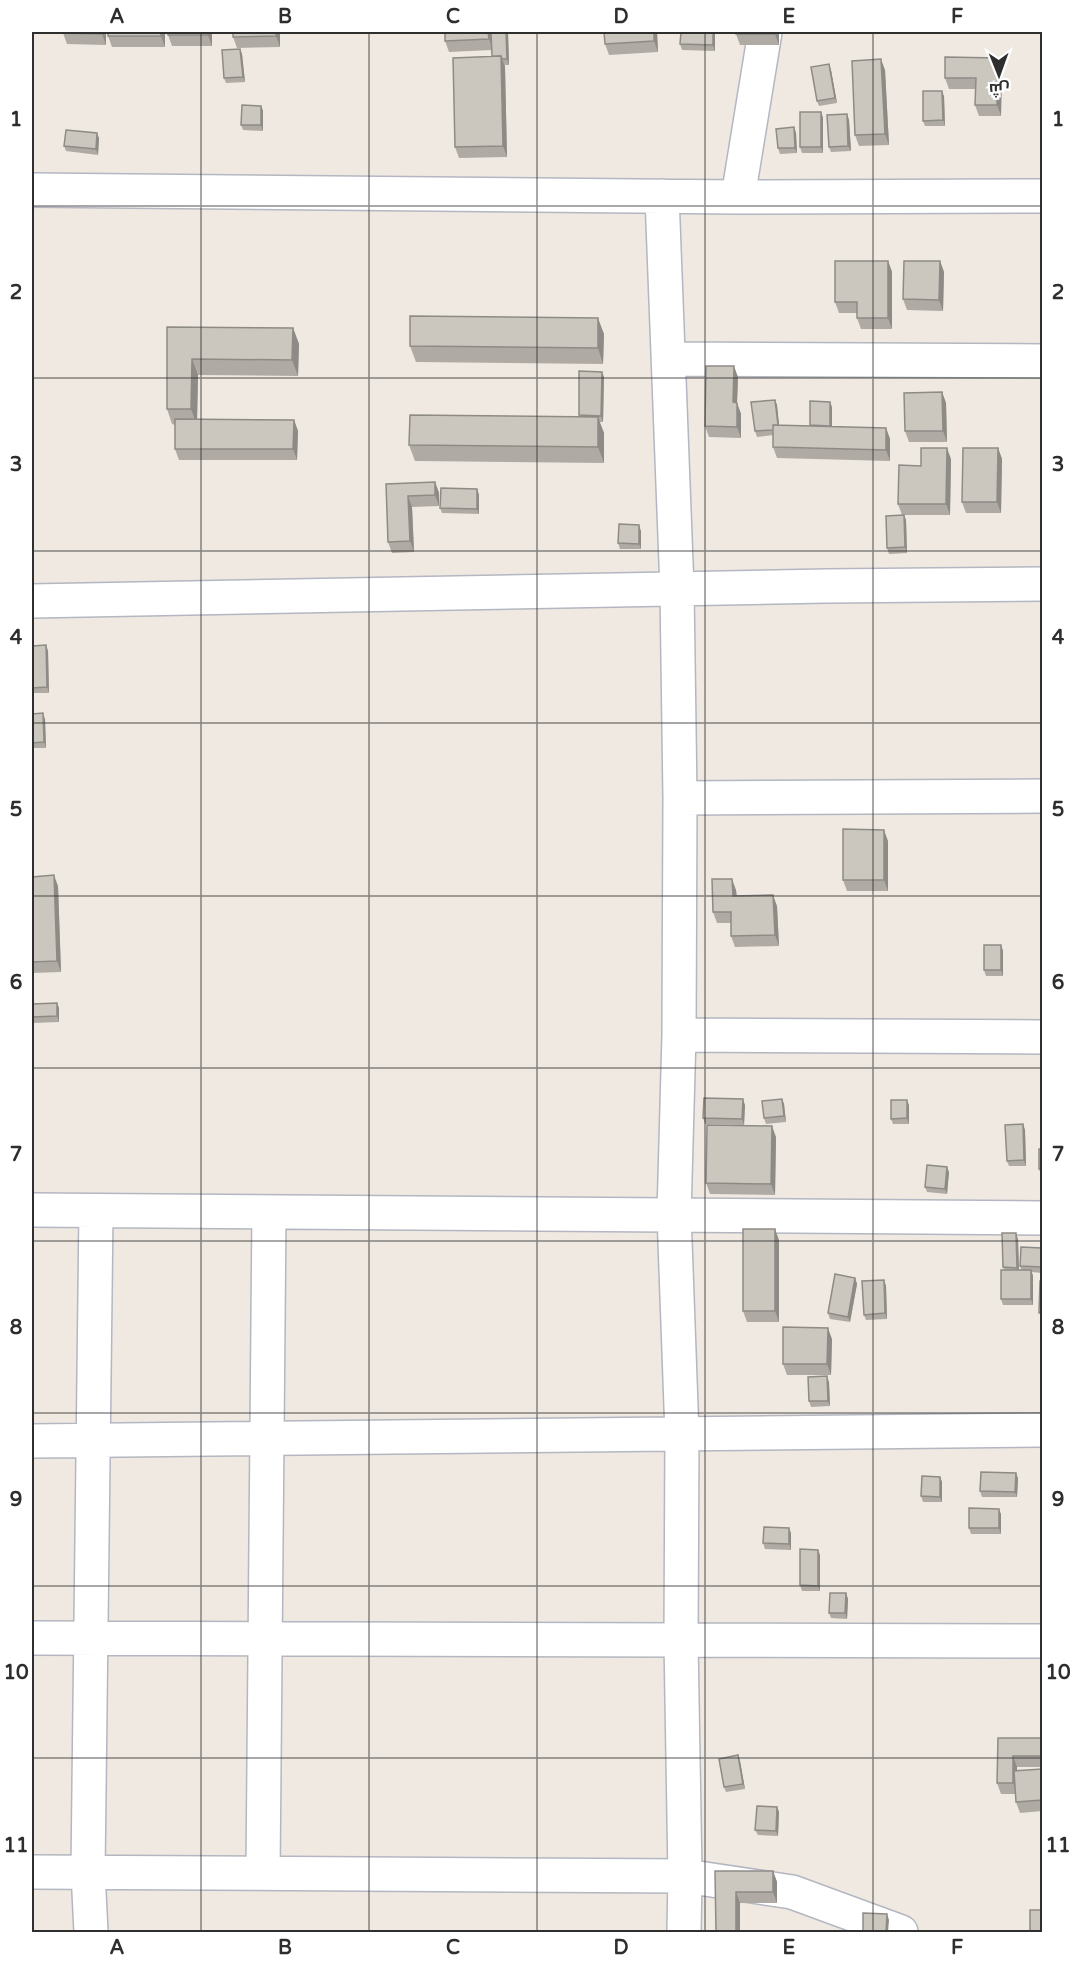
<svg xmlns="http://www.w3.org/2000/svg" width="1074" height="1964" font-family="'Varela Round',Cairo,sans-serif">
	<rect width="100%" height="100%" fill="#efe9e1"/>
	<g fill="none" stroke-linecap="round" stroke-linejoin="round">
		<defs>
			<path id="minor" d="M32,190l706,7 304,-1
				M662,196l15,393 3,209 -1,237 -5,179 8,220 -1,206 4,236 -1,56
				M738,197l27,-165
				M669,359l373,2
				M32,601l794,-15 216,-2
				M680,798l362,-2
				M679,1035l363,2
				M32,1210l1010,8
				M32,1441l1010,-11
				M32,1638l1010,3
				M32,1872l653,4 107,16 109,40
				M263,1873l6,-661
				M91,1932l-3,-60 8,-661"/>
		</defs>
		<use href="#minor" stroke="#b4b7c1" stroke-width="36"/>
		<use href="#minor" stroke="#fff" stroke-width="33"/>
	</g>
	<path fill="#afaba4" d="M106,32v13l-39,-1 -4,-11z
		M165,32v15h-53l-4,-11z
		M212,32v14h-40l-4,-11z
		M280,32v15l-43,1 -4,-11z
		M508,32l1,33h-4v2l2,90 -48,1 -4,-11 37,-91v-6l-43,2 -4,-11z
		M604,32h53l1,20 -49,3 -4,-11z
		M681,32h34v19l-33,-1 -2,-6z
		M779,32v13h-39l-4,-11z
		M240,49l2,5 3,28 -19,1 -2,-5z
		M998,58l4,11 -1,47h-22l-4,-11 1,-16h-27l-4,-11z
		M831,70l6,33 -18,3 -2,-5z
		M885,70l4,75 -30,1 -4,-11z
		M944,96l1,30h-20l-2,-5z
		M261,106l2,5v20l-20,-1 -2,-5z
		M821,112l2,6v35h-21l-2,-6z
		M847,114l2,6 2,31 -20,1 -2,-5z
		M794,127l2,6 1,20 -17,1 -2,-6z
		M99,138l-1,17 -32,-4 -2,-5z
		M888,261l4,11v57h-31l-4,-11v-5h-18l-4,-11z
		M940,261l4,11 -1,39 -36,-1 -4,-11z
		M167,327l126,1 6,16 -1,32 -100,-1 -1,44 97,1 4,11 -1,29h-118l-4,-11v-24l-3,-1 -5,-15z
		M604,334l-1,30 -187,-2 -6,-16z
		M604,377l-1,45h-4l5,11v30l-189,-2 -6,-16 170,-28v-2z
		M738,377l-1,26 4,11v24l-32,-1 -4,-11z
		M942,392l4,11 1,39h-38l-4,-11z
		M775,400l2,5 2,20 31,1 22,-19v20l54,1 4,11v22l-113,-3 -4,-11v-12l-16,2 -2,-6z
		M998,448l4,11 -1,54h-35l-4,-11z
		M951,459l-1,56h-46l2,5 1,33 -18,1 -2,-6 15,-33 -4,-11 23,-38z
		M435,482l4,11v13l-27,1 2,45 -22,1 -4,-11 -2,-58z
		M477,489l2,6v19l-37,-1 -2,-5z
		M641,531v18h-21l-2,-6z
		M46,645l2,6 1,42h-17v-47z
		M32,714l13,5 1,29h-14z
		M888,841v50h-41l-4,-11z
		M32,877l26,9 3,86 -29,1z
		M736,890l1,6 40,10 2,40 -44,1 -4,-11v-13h-14l-4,-11z
		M1001,945l2,6v25h-17l-2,-6z
		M57,1003l2,5v14l-26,1 -1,-4v-15z
		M782,1099l2,5 2,18 -20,2 -2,-6z
		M745,1105l-1,20 -39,-1 -2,-6z
		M909,1105v19h-16l-2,-5z
		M1023,1124l2,6 1,36h-17l-2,-5z
		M776,1137l-1,58 -65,-1 -4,-11z
		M1042,1149v26h-1l-2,-6z
		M949,1172l-2,22 -20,-2 -2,-5z
		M1018,1239l1,31h2l-1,-4 21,-18 1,3v22l-10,-1 1,4v29h-30l-2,-6 3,-29 -1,-3z
		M779,1240v82h-32l-4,-11z
		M855,1278l2,6 -7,38 -20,-3 -2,-6z
		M884,1280l2,6 1,33 -21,1 -2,-5z
		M832,1339l-1,36h-44l-4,-11z
		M829,1382l1,24 -19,1 -2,-6z
		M940,1477l2,5v20h-19l-2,-6z
		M1018,1478l-1,19h-35l-2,-6z
		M1001,1514v20h-30l-2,-6z
		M791,1533v17l-26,-1 -2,-6z
		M820,1555v36h-18l-2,-6z
		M846,1593l2,6 -1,20 -16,-1 -2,-5z
		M998,1738h44v29h-25v4l25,-2v42l-22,2 -4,-11v-8h-15l-4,-11z
		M740,1761l5,28 -19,3 -2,-5z
		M777,1807l2,5 -1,24 -20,-1 -3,-5z
		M715,1871h58l4,11v21h-37z"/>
	<path fill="#8e8b86" d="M102,32h4v13l-4,-11z
		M161,32h4v15l-4,-11z
		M208,32h4v14l-4,-11z
		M276,32h4v15l-4,-11z
		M488,32h4l1,18 -4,-11z
		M506,32h2l1,33 -2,-6z
		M654,32h3l1,20 -4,-11z
		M713,32h2v19l-2,-6z
		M775,32h4v13l-4,-11z
		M240,49l2,5 3,28 -2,-5z
		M501,56l4,11 2,90 -4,-11z
		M998,58l4,11 -1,47 -4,-11z
		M881,59l4,11 4,75 -4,-11z
		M829,64l2,6 6,33 -2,-5z
		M942,91l2,5 1,30 -2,-6z
		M261,106l2,5v20l-2,-6z
		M821,112l2,6v35l-2,-6z
		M847,114l2,6 2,31 -3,-5z
		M794,127l2,6 1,20 -2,-5z
		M97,133l2,5 -1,17 -2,-6z
		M888,261l4,11v57l-4,-11z
		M940,261l4,11 -1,39 -4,-11z
		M598,318l6,16 -1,30 -5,-16z
		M293,328l6,16 -1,32 -6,-16z
		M192,359l6,16 -1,50 -6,-16z
		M734,366l4,11 -1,26 4,11v24l-4,-11 -4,-25z
		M602,372l2,5 -1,45 -2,-6z
		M942,392l4,11 1,39 -4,-11z
		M775,400l2,5 3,30 -2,-6z
		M830,402l2,5v24l-2,-5z
		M598,417l6,16v30l-6,-16z
		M294,420l4,11 -1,29 -4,-11z
		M886,428l4,11v22l-4,-11z
		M947,448l4,11 -1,56 -4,-11z
		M998,448l4,11 -1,54 -4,-11z
		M435,482l4,11v13l-4,-11z
		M477,489l2,6v19l-2,-5z
		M408,496l4,11 2,45 -4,-11z
		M904,515l2,5 1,33 -2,-6z
		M639,525l2,6v18l-2,-5z
		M46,645l2,6 1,42 -2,-6z
		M43,713l2,6 1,29 -2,-6z
		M884,830l4,11v50l-4,-11z
		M54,875l4,11 3,86 -4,-11z
		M732,879l4,11 1,17 -4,-11z
		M773,895l4,11 2,40 -4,-11z
		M1001,945l2,6v25l-2,-6z
		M57,1003l2,5v14l-2,-6z
		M743,1099l2,6 -1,20 -2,-6z
		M782,1099l2,5 2,18 -2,-6z
		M907,1100l2,5v19l-2,-6z
		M1023,1124l2,6 1,36 -2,-6z
		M772,1126l4,11 -1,58 -4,-11z
		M947,1167l2,5 -2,22 -2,-5z
		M775,1229l4,11v82l-4,-11z
		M1016,1233l2,6 1,34 -2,-5z
		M1041,1248l1,3v21l-1,-5z
		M1031,1270l2,6v29l-2,-6z
		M855,1278l2,6 -7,38 -2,-5z
		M884,1280l2,6 1,33 -2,-6z
		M828,1328l4,11 -1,36 -4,-11z
		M827,1376l2,6 1,24 -2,-5z
		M1016,1473l2,5 -1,19 -2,-5z
		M940,1477l2,5v20l-2,-5z
		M999,1509l2,5v20l-2,-6z
		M789,1528l2,5v17l-2,-6z
		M818,1550l2,5v36l-2,-5z
		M846,1593l2,6 -1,20 -2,-6z
		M738,1755l2,6 5,28 -2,-5z
		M1013,1756l4,11v27l-4,-11z
		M777,1807l2,5 -1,24 -2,-5z
		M773,1871l4,11v21l-4,-11z
		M736,1892l4,11v29h-4z
		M887,1914l2,6 -1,12h-2z"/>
	<path fill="#cbc7bf" stroke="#8e8b86" stroke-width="1.5" d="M63,32h39v2l-39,-1z
		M108,32h53v4h-53z
		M168,32h40v3h-40z
		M233,32h43v4l-43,1z
		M445,32h43l1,7 -44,2z
		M491,32h15l1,27h-5l-1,-3h-9z
		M604,32h50v9l-49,3z
		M681,32h32v13l-33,-1z
		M736,32h39v2h-39z
		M240,49l3,28 -19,1 -2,-28z
		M501,56l2,90 -48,1 -2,-89z
		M945,57l53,1 -1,47h-22l1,-27h-31z
		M881,59l4,75 -30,1 -3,-74z
		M829,64l6,34 -18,3 -6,-34z
		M923,91h19l1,29 -20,1z
		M242,105l19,1v19h-20z
		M800,112h21v35h-21z
		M847,114l1,32 -19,1 -2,-32z
		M794,127l1,21h-17l-2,-19z
		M66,130l31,3 -1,16 -32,-3z
		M835,261h53v57h-31v-16h-22z
		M904,261h36l-1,39 -36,-1z
		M410,316l188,2v30l-188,-2z
		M167,327l126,1 -1,32 -100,-1 -1,50h-24z
		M706,366h28l-1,36 4,1v24l-32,-1z
		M579,371l23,1 -1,44 -22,-1z
		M942,392l1,39h-38l-1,-38z
		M775,400l3,25h-5v5l-18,1 -4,-29z
		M810,401l20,1v24l-20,-1z
		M410,415l188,2v30l-189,-2z
		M175,419l119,1 -1,29h-118z
		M773,425l113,3v22l-113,-3z
		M921,448h26l-1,56h-48l1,-39 22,1z
		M963,448h35l-1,54h-35z
		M435,482v13l-27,1 2,45 -22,1 -2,-58z
		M441,488l36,1v20l-37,-1z
		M904,515l1,32 -18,1 -1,-32z
		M619,524l20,1v19l-21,-1z
		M46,645l1,42 -15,1v-42z
		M43,713l1,29 -12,1v-29z
		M843,829l41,1v50h-41z
		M54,875l3,86 -25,1v-85z
		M712,879h20l1,17 40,-1 2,40 -44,1v-24h-18z
		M984,945h17v25h-17z
		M57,1003v13l-25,1v-13z
		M704,1098l39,1 -1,20 -39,-1z
		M782,1099l2,17 -20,2 -2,-17z
		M891,1100h16v18l-16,1z
		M1023,1124l1,36 -17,1 -2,-36z
		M707,1125l65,1 -1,58 -65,-1z
		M1039,1149h3v20h-3z
		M927,1165l20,2 -2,22 -20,-2z
		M743,1229h32v82h-32z
		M1002,1233h14l1,35 -14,-1z
		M1021,1247l20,1v19l-21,-1z
		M1001,1270h30v29h-30z
		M835,1274l20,4 -7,39 -20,-4z
		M884,1280l1,33 -21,2 -2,-34z
		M1040,1281h2v32h-3z
		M783,1327l45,1 -1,36h-44z
		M827,1376l1,25h-19l-1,-24z
		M981,1472l35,1 -1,19 -35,-1z
		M922,1476l18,1v20l-19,-1z
		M969,1508l30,1v19h-30z
		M764,1527l25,1v16l-26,-1z
		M800,1549l18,1v36l-18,-1z
		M830,1593h16l-1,20h-16z
		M998,1738h44v18h-29v27h-16z
		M738,1755l5,29 -19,3 -5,-28z
		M1042,1769v31l-26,2 -2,-31z
		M757,1806l20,1 -1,24 -21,-1z
		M715,1871h58v21h-37v40h-20z
		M1030,1910h12v22h-12z
		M863,1913l24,1 -1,18h-23z"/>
	<path fill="none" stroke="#2e2e2e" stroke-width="1.5" stroke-opacity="0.55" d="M201,32v1900M369,32v1900M537,32v1900M705,32v1900M873,32v1900M32,206h1010M32,378h1010M32,551h1010M32,723h1010M32,896h1010M32,1068h1010M32,1241h1010M32,1413h1010M32,1586h1010M32,1758h1010"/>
	<rect width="1074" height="1964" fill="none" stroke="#ffffff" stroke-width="66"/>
	<g transform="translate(999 75) rotate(179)" stroke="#ffffff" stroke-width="4.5" paint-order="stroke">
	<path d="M0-4.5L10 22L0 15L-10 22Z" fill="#2e2e2e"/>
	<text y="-9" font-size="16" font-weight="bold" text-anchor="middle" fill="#2e2e2e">ش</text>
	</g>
	<rect x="33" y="33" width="1008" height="1898" fill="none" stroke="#2e2e2e" stroke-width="2"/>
	<g font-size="20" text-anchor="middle" font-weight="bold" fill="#2e2e2e">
		<text x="117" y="23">A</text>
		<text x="285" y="23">B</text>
		<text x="453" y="23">C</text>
		<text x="621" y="23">D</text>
		<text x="789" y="23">E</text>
		<text x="957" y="23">F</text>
		<text x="16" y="126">1</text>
		<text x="1058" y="126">1</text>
		<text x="16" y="299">2</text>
		<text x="1058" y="299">2</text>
		<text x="16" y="471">3</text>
		<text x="1058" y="471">3</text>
		<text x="16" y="644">4</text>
		<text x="1058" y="644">4</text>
		<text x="16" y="816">5</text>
		<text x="1058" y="816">5</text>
		<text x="16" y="989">6</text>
		<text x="1058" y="989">6</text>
		<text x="16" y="1161">7</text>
		<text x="1058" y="1161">7</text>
		<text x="16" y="1334">8</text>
		<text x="1058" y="1334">8</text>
		<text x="16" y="1506">9</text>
		<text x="1058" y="1506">9</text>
		<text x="16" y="1679">10</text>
		<text x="1058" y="1679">10</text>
		<text x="16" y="1852">11</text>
		<text x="1058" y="1852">11</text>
		<text x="117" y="1954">A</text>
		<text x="285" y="1954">B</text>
		<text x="453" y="1954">C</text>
		<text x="621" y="1954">D</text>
		<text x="789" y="1954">E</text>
		<text x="957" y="1954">F</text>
	</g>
</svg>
